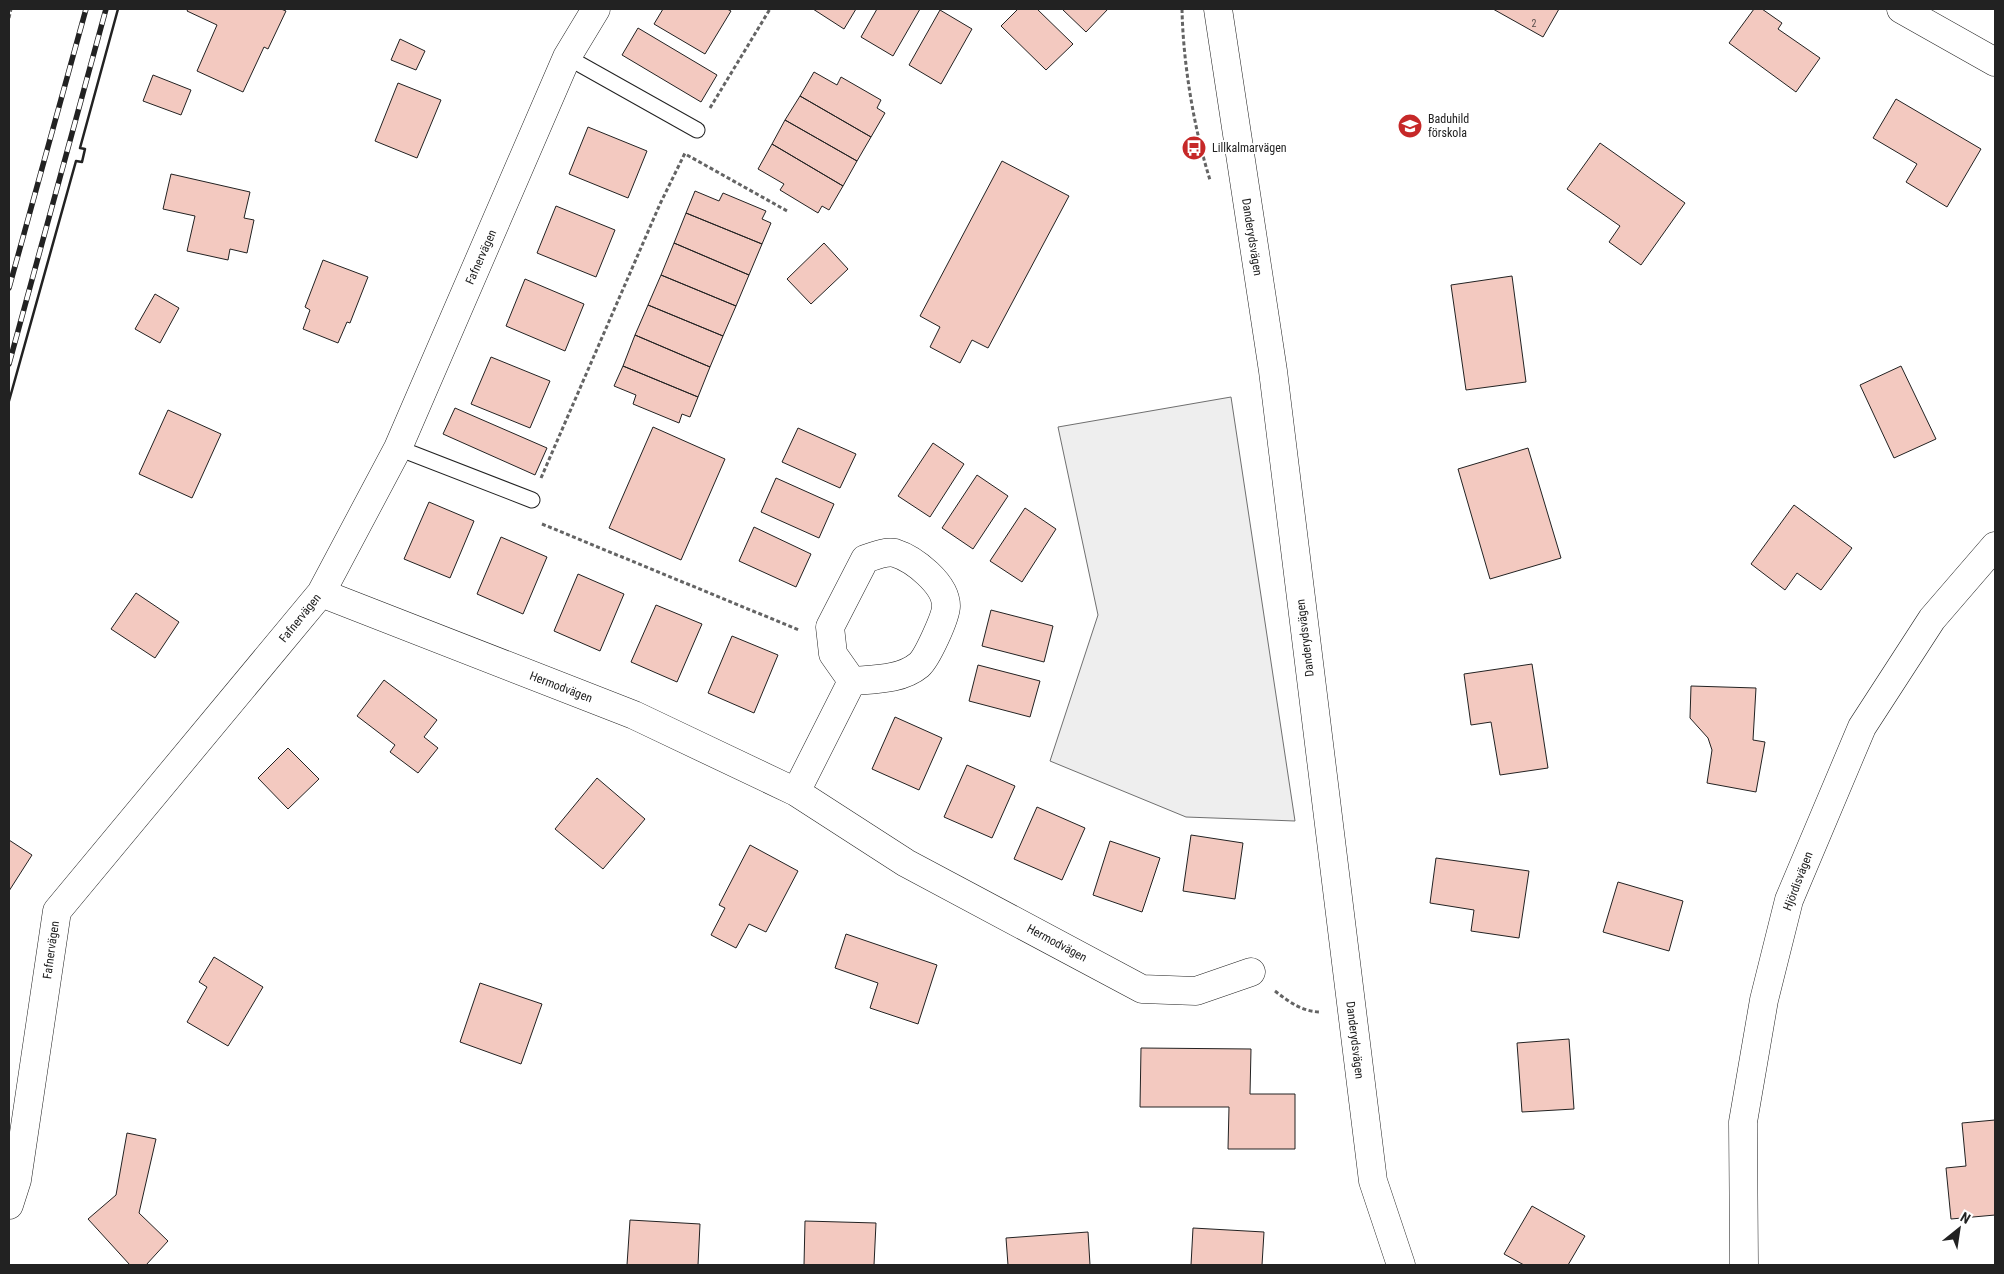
<svg xmlns="http://www.w3.org/2000/svg" width="2004" height="1274" font-family="'Roboto Condensed',sans-serif">
	<rect width="100%" height="100%" fill="#fff"/>
	<path fill="#eee" stroke="#6f6f6f" d="M1231,397l64,424 -109,-4 -136,-56 48,-146 -40,-188z"/>
	<path fill="#f3c9c0" stroke="#222" d="M188,9h93l5,2 -18,38 -4,-2 -21,45 -46,-21 20,-46 -30,-14z
		M663,9h64l4,2 -26,43 -51,-30z
		M813,9h43l-12,20z
		M877,9h43l-27,47 -32,-19z
		M1018,9h19l36,35 -27,26 -45,-44z
		M1062,9h46l-22,23z
		M1493,9h66l-16,28z
		M1754,9h8l20,14 -4,6 42,29 -24,34 -67,-49z
		M940,10l32,19 -31,55 -32,-19z
		M638,28l79,47 -16,27 -79,-47z
		M400,39l25,12 -9,19 -25,-10z
		M814,72l23,13 4,-8 40,23 -4,8 8,5 -14,24 -71,-41z
		M153,75l38,15 -10,25 -38,-14z
		M398,83l43,17 -24,58 -42,-17z
		M800,96l71,41 -14,24 -72,-41z
		M1896,99l85,50 -34,58 -41,-25 11,-18 -44,-26z
		M785,120l72,41 -14,25 -71,-42z
		M588,127l59,24 -19,47 -59,-24z
		M1600,143l85,60 -44,62 -32,-23 11,-16 -53,-37z
		M772,144l71,42 -14,24 -7,-4 -4,7 -38,-23 4,-6 -26,-15z
		M1002,161l67,35 -81,152 -16,-8 -12,23 -30,-16 10,-20 -20,-11z
		M171,174l79,18 -6,26 10,2 -7,33 -17,-4 -2,11 -41,-9 8,-35 -32,-7z
		M695,191l24,10 4,-8 43,18 -4,8 9,4 -9,21 -76,-31z
		M556,206l59,24 -19,47 -59,-24z
		M686,213l76,31 -13,31 -75,-32z
		M674,243l75,32 -13,31 -75,-31z
		M824,243l24,26 -37,35 -24,-25z
		M323,260l45,17 -18,46 -3,-1 -9,21 -35,-14 7,-19 -5,-3z
		M661,275l75,31 -13,30 -75,-31z
		M1512,276l14,106 -60,8 -15,-105z
		M525,279l59,25 -19,47 -59,-25z
		M155,294l24,14 -19,35 -25,-14z
		M648,305l75,31 -13,31 -75,-32z
		M635,335l75,32 -12,30 -75,-31z
		M491,357l59,24 -20,47 -59,-24z
		M623,366l75,31 -8,20 -8,-3 -3,9 -46,-19 3,-9 -22,-9z
		M1901,366l35,73 -42,19 -34,-73z
		M455,408l92,40 -12,27 -92,-41z
		M168,410l53,24 -29,64 -53,-24z
		M653,427l72,32 -44,101 -72,-32z
		M798,428l58,26 -16,34 -58,-26z
		M933,443l31,21 -34,53 -32,-21z
		M1528,448l33,110 -71,21 -32,-110z
		M977,475l31,21 -35,53 -31,-21z
		M776,478l58,26 -15,34 -58,-26z
		M429,502l45,19 -24,57 -46,-19z
		M1794,505l58,43 -31,42 -24,-17 -12,17 -34,-26z
		M1025,508l31,21 -34,53 -32,-21z
		M754,527l57,27 -15,33 -57,-26z
		M501,537l46,20 -24,57 -46,-20z
		M578,574l46,20 -24,57 -46,-20z
		M136,593l43,29 -24,36 -44,-29z
		M656,605l46,19 -25,58 -46,-20z
		M991,610l62,16 -9,36 -62,-16z
		M732,636l46,19 -24,58 -46,-20z
		M1532,664l16,104 -48,7 -9,-53 -20,3 -7,-51z
		M978,665l62,16 -10,36 -61,-16z
		M384,680l53,40 -13,17 14,11 -20,25 -28,-21 5,-7 -38,-29z
		M1691,686l65,2 -3,52 12,2 -9,50 -49,-9 5,-33 -4,-12 -18,-20z
		M895,717l47,21 -23,52 -47,-21z
		M288,748l31,31 -31,30 -30,-31z
		M967,765l48,21 -23,52 -48,-21z
		M597,778l48,41 -42,50 -48,-40z
		M1037,807l48,21 -23,52 -48,-21z
		M1191,835l52,8 -8,56 -52,-8z
		M9,840l23,15 -23,36z
		M1110,841l50,17 -18,54 -49,-17z
		M750,845l48,26 -32,61 -17,-8 -13,24 -25,-13 14,-27 -6,-3z
		M1436,858l93,13 -10,67 -48,-7 3,-21 -44,-7z
		M1618,882l65,19 -14,50 -66,-19z
		M846,934l91,31 -19,59 -48,-16 8,-25 -43,-15z
		M214,957l49,30 -35,59 -41,-24 20,-35 -8,-5z
		M480,983l62,21 -21,60 -61,-22z
		M1569,1039l5,70 -52,3 -5,-69z
		M1141,1048l110,1 -1,45h45v55h-67l1,-42h-89z
		M1995,1120v95l-44,4 -5,-51 20,-2 -4,-43z
		M127,1133l29,6 -17,74 29,28 -22,24h-16l-42,-46 28,-24z
		M1532,1206l53,30 -17,29h-44l-20,-11z
		M630,1220l70,4 -2,41h-71z
		M805,1221l71,2 -2,42h-70z
		M1193,1228l71,4 -2,33h-71z
		M1088,1232l2,33h-82l-2,-27z"/>
	<g fill="none" stroke-linecap="round" stroke-linejoin="round">
		<defs>
			<path id="service" d="M567,57l130,73
				M398,448l134,52"/>
			<path id="minor" d="M1901,9l94,53
				M321,593l313,122 162,77 110,71 236,126 54,2 55,-19
				M796,792l56,-111c22,-2 49,-1 67,-16 8,-7 27,-48 27,-59 0,-22 -32,-47 -51,-53 -9,-2 -21,3 -30,6l-35,68 3,27 19,27
				M9,1205l8,-25 40,-269 264,-318 77,-145 169,-391 29,-48
				M1744,1265l-1,-143 21,-122 25,-100 73,-173 70,-108 63,-73"/>
			<path id="tertiary" d="M1218,9l55,362 100,810 28,84"/>
		</defs>
		<use href="#service" stroke="#222" stroke-width="17"/>
		<use href="#minor" stroke="#222" stroke-width="29"/>
		<use href="#tertiary" stroke="#222" stroke-width="29"/>
		<path stroke="#646464" stroke-width="3" stroke-dasharray="4 2.5" stroke-linecap="butt" d="M1182,9c1,54 12,120 28,171
			M9,18l2,-9
			M710,108l60,-99
			M687,155l102,57
			M541,478l119,-274 25,-51
			M542,524l257,106
			M1275,991c14,11 28,21 46,21"/>
		<use href="#service" stroke="#fff" stroke-width="15"/>
		<use href="#minor" stroke="#fff" stroke-width="28"/>
		<use href="#tertiary" stroke="#fff" stroke-width="28"/>
		<defs>
			<path id="rail" d="M9,288l77,-279
				M9,364l97,-355"/>
		</defs>
		<use href="#rail" stroke="#222" stroke-width="5.5"/>
		<use href="#rail" stroke="#fff" stroke-width="4" stroke-dasharray="11" stroke-linecap="butt"/>
		<path stroke="#222" stroke-width="2.5" d="M9,401l67,-240 6,1 3,-13 -5,-1 38,-139"/>
	</g>
	<defs>
		<symbol id="school-disc" viewBox="-11 -11 22 22"><circle r="9.5" fill="#c62828" stroke="#fff"/><path d="M0-5L7-2L0 1L-7-2ZM-4 1L0 2.5L4 1V4Q0 6-4 4Z" fill="#fff"/></symbol>
		<symbol id="bus-disc" viewBox="-11 -11 22 22"><circle r="9.5" fill="#c62828" stroke="#fff"/><path d="M-5-6H5V4H4V6H2V4H-2V6H-4V4H-5ZM-3.5-4V0h7V-4ZM-3.5 1.2v1.5H-2V1.2ZM2 1.2v1.5H3.5V1.2Z" fill="#fff"/></symbol>
	</defs>
	<g fill-rule="evenodd">
		<use href="#school-disc" x="1396" y="112" width="28" height="28"/>
		<use href="#bus-disc" x="1180" y="134" width="28" height="28"/>
	</g>
	<g text-anchor="middle" stroke-width="4" stroke-linejoin="round" paint-order="stroke">
		<g font-size="10" fill="#564c4a">
			<text x="1534" y="27">2</text>
		</g>
		<g font-size="12" fill="#222" stroke="#fff" text-anchor="start">
			<text x="1428" y="123">Baduhild<tspan x="1428" dy="14">förskola</tspan></text>
			<text x="1212" y="152">Lillkalmarvägen</text>
		</g>
		<g font-size="12" fill="#222" stroke="#fff">
			<text transform="translate(1252 237) rotate(81)" y="4">Danderydsvägen</text>
			<text transform="translate(481 257) rotate(-66)" y="4">Fafnervägen</text>
			<text transform="translate(300 618) rotate(-51)" y="4">Fafnervägen</text>
			<text transform="translate(1305 638) rotate(-97)" y="4">Danderydsvägen</text>
			<text transform="translate(561 687) rotate(21)" y="4">Hermodvägen</text>
			<text transform="translate(1798 881) rotate(-69)" y="4">Hjördisvägen</text>
			<text transform="translate(1057 943) rotate(28)" y="4">Hermodvägen</text>
			<text transform="translate(51 950) rotate(-82)" y="4">Fafnervägen</text>
			<text transform="translate(1355 1040) rotate(83)" y="4">Danderydsvägen</text>
		</g>
	</g>
	<rect width="2004" height="1274" fill="none" stroke="#222222" stroke-width="20"/>
	<g transform="translate(1959 1229) rotate(30)" stroke="#ffffff" stroke-width="4" paint-order="stroke">
	<path d="M0-4L9 19L0 12L-9 19Z" fill="#222222"/>
	<text y="-8" font-size="14" font-weight="bold" text-anchor="middle" fill="#222222">N</text>
	</g>
</svg>
